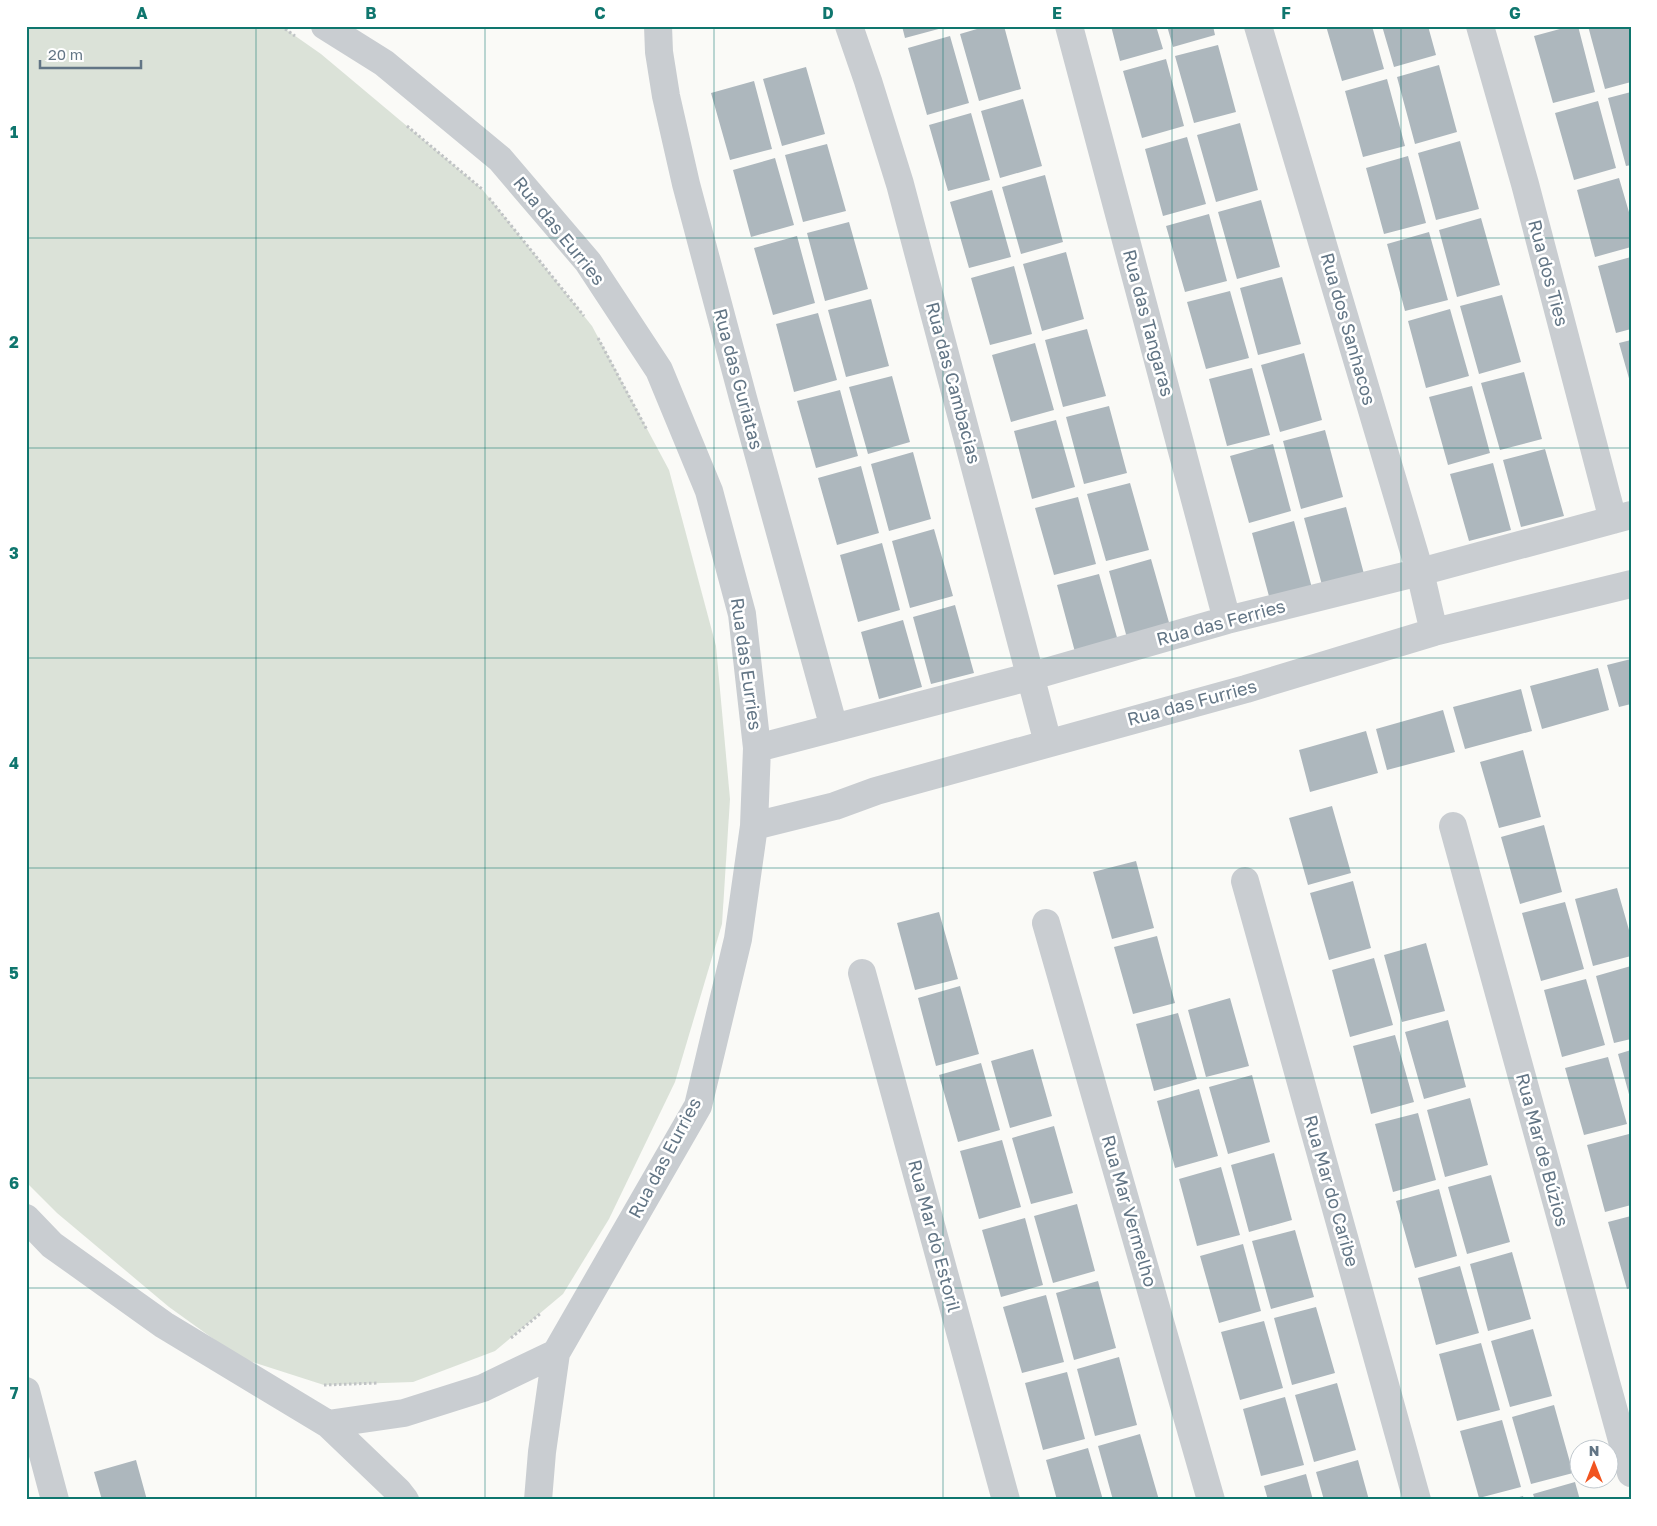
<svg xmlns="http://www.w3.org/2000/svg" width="1657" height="1526" font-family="'Golos Text',sans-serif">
	<rect width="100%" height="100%" fill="#fafaf7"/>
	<path fill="#dbe2d8" d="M26,26h255l40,28 161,135 110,137 77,144 47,176 14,153 -8,125 -47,158 -66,137 -46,75 -68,57 -82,31 -89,3 -84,-27 -71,-51 -112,-94 -31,-31z"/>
	<path fill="#adb7bd" d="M902,26h44v1l-41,11z
		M987,26h17l17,63 -42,12 -19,-67z
		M1111,26h45l7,23 -43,12z
		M1167,26h46l2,9 -42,12z
		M1326,26h46l12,43 -42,12z
		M1382,26h46l8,29 -42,12z
		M1571,26h7l17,66 -42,11 -19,-67z
		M1588,26h43v56l-26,7z
		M950,36l19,67 -42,12 -19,-67z
		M1218,45l18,67 -42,11 -19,-67z
		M1166,59l18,67 -42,12 -19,-67z
		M1439,65l18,67 -42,12 -18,-67z
		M806,67l19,67 -43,12 -19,-67z
		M1387,79l18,67 -42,11 -18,-66z
		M754,81l18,68 -42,11 -19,-67z
		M1631,92v73l-5,1 -18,-68z
		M1023,99l19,67 -42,12 -19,-67z
		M1598,101l18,67 -42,12 -19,-67z
		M971,113l19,67 -42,11 -19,-66z
		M1240,123l18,67 -42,12 -19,-67z
		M1187,137l19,67 -43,12 -18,-67z
		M1460,141l19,68 -43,11 -18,-67z
		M827,144l19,67 -43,11 -18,-67z
		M1408,156l18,67 -42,11 -18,-66z
		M775,158l19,67 -43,12 -18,-67z
		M1045,175l18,67 -42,12 -19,-67z
		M1619,178l12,41v28l-36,10 -18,-67z
		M992,190l19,67 -42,11 -19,-66z
		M1261,200l19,67 -43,12 -19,-67z
		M1209,214l18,67 -42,11 -19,-66z
		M1481,218l19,67 -43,12 -18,-67z
		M849,222l19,67 -43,12 -18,-68z
		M1429,232l19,68 -43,11 -18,-67z
		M797,236l18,67 -42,12 -19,-67z
		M1066,252l18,67 -42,12 -19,-67z
		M1631,257v72l-15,4 -18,-67z
		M1014,266l18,68 -42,11 -19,-67z
		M1282,277l19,67 -43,11 -18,-67z
		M1230,291l19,67 -43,11 -19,-67z
		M1502,295l19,67 -42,12 -19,-68z
		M871,299l18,67 -43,11 -18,-67z
		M1450,309l19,67 -43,12 -18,-67z
		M818,313l19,67 -43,12 -18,-68z
		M1087,329l19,67 -43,11 -18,-67z
		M1631,340v42h-1l-11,-39z
		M1035,343l19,67 -43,12 -19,-67z
		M1304,353l18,67 -42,12 -19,-67z
		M1252,368l18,67 -43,11 -18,-67z
		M1524,372l18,67 -42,11 -19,-67z
		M892,376l18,66 -42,12 -19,-67z
		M1472,386l18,67 -42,12 -19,-68z
		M840,390l18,66 -42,12 -19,-67z
		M1109,406l18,67 -43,11 -18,-67z
		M1056,420l19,67 -43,12 -18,-68z
		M1325,430l18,67 -42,12 -18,-68z
		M1273,444l18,67 -42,12 -19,-67z
		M1545,449l19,67 -43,11 -18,-67z
		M913,452l18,67 -42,12 -18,-67z
		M1493,463l18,67 -42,11 -19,-67z
		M861,466l18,67 -42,12 -19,-67z
		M1130,483l19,67 -43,11 -19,-67z
		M1078,497l18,67 -42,11 -19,-67z
		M1346,507l18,67 -42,11 -18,-67z
		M1294,521l18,67 -42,12 -18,-67z
		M934,529l19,67 -43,12 -18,-67z
		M882,543l18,67 -42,12 -18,-67z
		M1151,559l19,67 -43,12 -18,-67z
		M1099,574l19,67 -43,11 -18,-67z
		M955,605l19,68 -43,11 -18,-67z
		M903,620l19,67 -43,12 -18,-67z
		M1631,659v45l-12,3 -12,-42z
		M1598,668l11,42 -67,19 -12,-43z
		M1521,689l11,42 -67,18 -12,-42z
		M1443,710l12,42 -68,18 -11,-41z
		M1366,731l12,42 -68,19 -11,-42z
		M1523,750l18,67 -42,11 -19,-66z
		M1332,806l19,67 -43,12 -19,-67z
		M1544,825l18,67 -42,12 -19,-67z
		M1136,861l18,67 -42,11 -19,-67z
		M1353,881l18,67 -42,12 -19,-67z
		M1617,888l14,49v19l-38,10 -18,-67z
		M1565,902l19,67 -43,12 -19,-68z
		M939,912l19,67 -43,11 -18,-67z
		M1157,936l18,67 -42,11 -19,-67z
		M1426,943l19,68 -43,11 -18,-67z
		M1374,958l19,67 -43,12 -18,-67z
		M1631,966v73l-17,4 -18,-67z
		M1586,979l19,66 -43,12 -18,-67z
		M960,986l19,68 -43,12 -18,-68z
		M1230,998l19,68 -43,11 -18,-67z
		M1178,1013l19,66 -43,12 -18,-67z
		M1448,1020l18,67 -42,12 -19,-67z
		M1395,1035l19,67 -43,12 -18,-68z
		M1033,1049l19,67 -42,12 -19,-67z
		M1631,1050v48h-1l-12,-44z
		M1608,1057l19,67 -43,11 -19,-67z
		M981,1063l19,67 -42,12 -19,-67z
		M1252,1075l18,67 -42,12 -19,-67z
		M1199,1089l19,67 -43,12 -18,-67z
		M1470,1098l18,67 -43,12 -18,-67z
		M1418,1113l18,67 -43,12 -18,-68z
		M1054,1126l19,67 -42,11 -19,-66z
		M1629,1134l2,5v66l-26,7 -18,-67z
		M1002,1140l19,67 -42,12 -19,-68z
		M1274,1153l18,67 -43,12 -18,-67z
		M1221,1167l19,68 -43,11 -18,-67z
		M1491,1175l19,67 -43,12 -19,-67z
		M1439,1189l18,67 -42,12 -19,-67z
		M1077,1204l18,67 -42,12 -19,-67z
		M1631,1216v72l-4,1 -19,-67z
		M1025,1218l18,67 -42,12 -19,-67z
		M1295,1230l19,67 -43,12 -19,-68z
		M1243,1244l18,67 -42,12 -19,-67z
		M1512,1252l19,67 -43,12 -18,-67z
		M1460,1266l19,67 -43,12 -18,-67z
		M1098,1281l18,67 -42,12 -18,-67z
		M1046,1295l18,67 -42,11 -19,-66z
		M1316,1307l19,66 -43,12 -18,-67z
		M1264,1321l19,67 -43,12 -19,-68z
		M1533,1329l19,67 -42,11 -19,-66z
		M1481,1343l19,67 -43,11 -18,-67z
		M1119,1357l18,68 -42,11 -18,-67z
		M1067,1372l18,67 -42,11 -18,-67z
		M1337,1383l19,67 -42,12 -19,-67z
		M1285,1397l19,68 -43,11 -18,-67z
		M1554,1405l19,68 -42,11 -19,-67z
		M1502,1420l19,67 -42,11 -19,-67z
		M1140,1434l19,66h-46l-15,-54z
		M1088,1448l15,52h-46l-11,-40z
		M136,1460l11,40h-45l-8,-28z
		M1358,1460l11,40h-45l-8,-28z
		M1306,1474l7,26h-45l-4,-14z
		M1575,1482l5,18h-45l-2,-6z
		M1523,1496l1,4h-11l-1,-1z"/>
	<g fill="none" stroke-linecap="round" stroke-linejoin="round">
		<path stroke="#c0c3c5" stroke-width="3" stroke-dasharray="2.5 2.5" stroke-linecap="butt" d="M281,26l14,10
			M407,126l75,63
			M489,198l95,118
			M598,338l49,92
			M511,1338l30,-25
			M324,1385l54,-2"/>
		<path stroke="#c9cdd1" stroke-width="28" d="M325,26l59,37 116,96 88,103 71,108 50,121 33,123 15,134 -3,78 -16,113 -40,167 -142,247 -14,99 -4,48
			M658,26l1,26 7,44 20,88 57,214 91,330
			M849,26l19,55 32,103 148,559
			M1069,26l158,594
			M1258,26l162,546 14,60
			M1480,26l45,158 88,336
			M757,748l275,-72 195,-56 193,-48 211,-57
			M754,826l81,-20 41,-15 370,-102 188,-57 197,-48
			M1453,826l178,647
			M1245,881l172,619
			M1046,923l165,577
			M862,973l144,527
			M26,1218l26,27 112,80 164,99 70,67 7,9
			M26,1391l29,109
			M328,1424l76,-11 79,-25 73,-35"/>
	</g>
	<path fill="none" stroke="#0f766e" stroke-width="1" stroke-opacity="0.55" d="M256,26v1474M485,26v1474M714,26v1474M943,26v1474M1172,26v1474M1401,26v1474M26,238h1605M26,448h1605M26,658h1605M26,868h1605M26,1078h1605M26,1288h1605"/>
	<g text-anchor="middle" stroke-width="5" stroke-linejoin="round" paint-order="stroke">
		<g font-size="18" fill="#627585" stroke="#fff">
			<text transform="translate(559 231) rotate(51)" y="6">Rua das Eurries</text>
			<text transform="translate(1548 273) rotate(75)" y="6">Rua dos Ties</text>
			<text transform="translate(1148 323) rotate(75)" y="6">Rua das Tangaras</text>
			<text transform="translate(1348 329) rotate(74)" y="6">Rua dos Sanhacos</text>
			<text transform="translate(738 379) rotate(75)" y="6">Rua das Guriatas</text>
			<text transform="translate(953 383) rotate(75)" y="6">Rua das Cambacias</text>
			<text transform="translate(1221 623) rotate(-15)" y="6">Rua das Ferries</text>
			<text transform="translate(746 664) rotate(82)" y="6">Rua das Eurries</text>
			<text transform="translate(1192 703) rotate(-15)" y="6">Rua das Furries</text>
			<text transform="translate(1542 1150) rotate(75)" y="6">Rua Mar de Búzios</text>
			<text transform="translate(665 1158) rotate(-62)" y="6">Rua das Eurries</text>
			<text transform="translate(1331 1191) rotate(74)" y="6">Rua Mar do Caribe</text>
			<text transform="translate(1129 1211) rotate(74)" y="6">Rua Mar Vermelho</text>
			<text transform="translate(934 1236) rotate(75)" y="6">Rua Mar do Estoril</text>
		</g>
	</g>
	<rect width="1657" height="1526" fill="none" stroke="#ffffff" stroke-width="55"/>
	<g transform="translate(1594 1464)"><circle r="24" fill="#ffffff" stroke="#c0c8ce"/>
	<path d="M0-4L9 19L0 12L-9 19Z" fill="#f15420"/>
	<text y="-8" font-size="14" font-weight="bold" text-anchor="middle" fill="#627585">N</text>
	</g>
	<path d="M40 60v8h101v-8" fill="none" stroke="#627585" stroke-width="2.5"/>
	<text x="48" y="60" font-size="15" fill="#627585" stroke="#ffffff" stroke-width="4" paint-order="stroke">20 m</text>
	<rect x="28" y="28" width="1602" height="1470" fill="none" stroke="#0f766e" stroke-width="2"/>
	<g font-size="16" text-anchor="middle" font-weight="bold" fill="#0f766e">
		<text x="142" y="19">A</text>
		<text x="371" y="19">B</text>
		<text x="600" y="19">C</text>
		<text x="828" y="19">D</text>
		<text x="1057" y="19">E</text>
		<text x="1286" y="19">F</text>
		<text x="1515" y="19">G</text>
		<text x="14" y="138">1</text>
		<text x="14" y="348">2</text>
		<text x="14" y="559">3</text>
		<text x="14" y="769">4</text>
		<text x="14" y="979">5</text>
		<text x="14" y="1189">6</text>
		<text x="14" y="1399">7</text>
	</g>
</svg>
